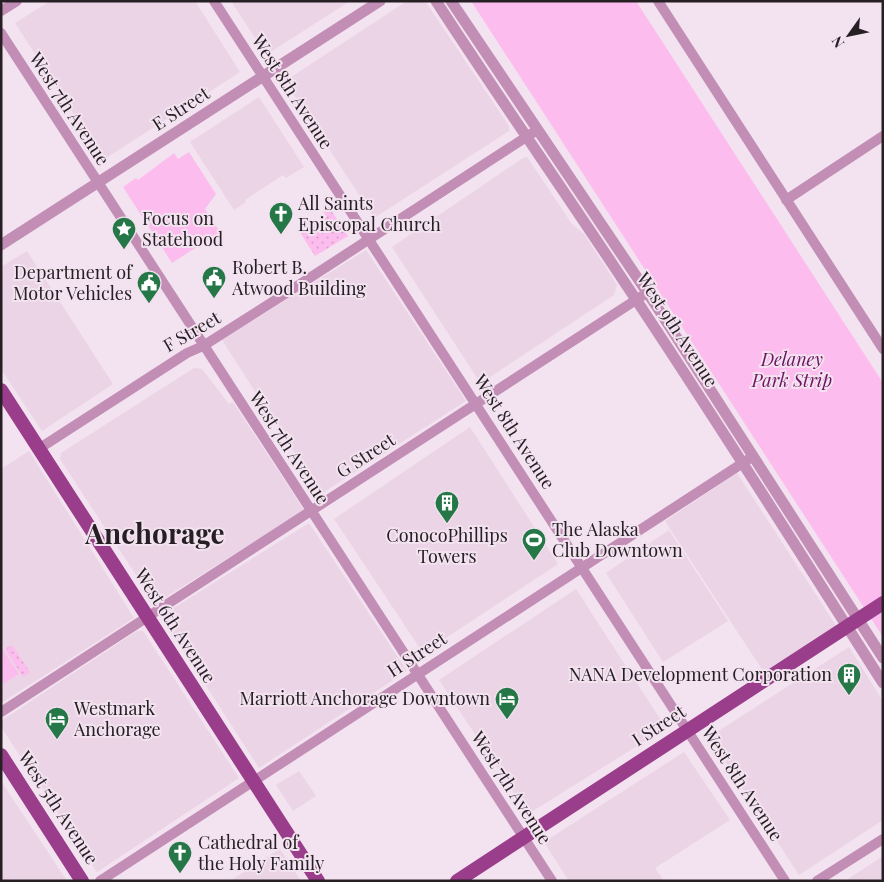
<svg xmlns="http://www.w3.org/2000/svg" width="884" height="882" font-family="'Playfair Display',serif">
	<defs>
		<pattern id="garden-dots" width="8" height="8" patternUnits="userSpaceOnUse" patternTransform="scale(1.25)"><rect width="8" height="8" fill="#fcbdee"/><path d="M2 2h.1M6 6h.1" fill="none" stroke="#d8a2cc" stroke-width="1.8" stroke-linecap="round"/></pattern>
	</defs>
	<rect width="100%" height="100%" fill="#f3e2ef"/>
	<path fill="#ebd4e6" d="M50,1h145l45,71 -137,88 -88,-137z
		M231,1h119l-84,54z
		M407,1h18l84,125v5l-135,87 -89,-137z
		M259,97l45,70 -18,11 -3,-3 -38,25 1,2 -12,8 -44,-68z
		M527,157l45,67 12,10 33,51 -3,10 -130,86h-5l-87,-134 131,-89z
		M366,250l100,151 -145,93 -99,-154z
		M27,251l86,133 -71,47 -41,-62v-102z
		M194,368l8,1 27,35 4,-2 71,108 -149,94 -95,-145 1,-6z
		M470,427l88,137 -135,89 -89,-134z
		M29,451l105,167 -133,85v-234z
		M737,473l100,154 -72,47 -100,-153z
		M309,523l98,148 -148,97 -98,-152z
		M669,530l59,91 -65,41 -57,-89z
		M576,589l90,139 -138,86 -89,-134z
		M137,631h6l96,147 -142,94 -96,-145v-6z
		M849,647l34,54v119l-84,55 -90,-138z
		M684,752l46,68 -75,48 9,13h-95l-25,-39z
		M299,771l17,25 -23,15 -17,-26z
		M1,781l66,100h-66z
		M280,849l21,32h-71l48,-31z
		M883,856v25h-38z"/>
	<path fill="#fcbdee" d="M471,1h165l247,382v254z
		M189,152l27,42 -11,15 15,23 -48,31 -49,-76 13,-9 2,2 36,-27 4,6z
		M1,647l18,27 -14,9 -4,-1z"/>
	<path fill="url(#garden-dots)" d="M329,207l19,29 -33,20 -14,-22 26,-17 -4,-6z
		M12,645l18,27 -7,5 -18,-28z"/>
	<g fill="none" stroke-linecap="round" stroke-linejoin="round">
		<path stroke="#c28eb6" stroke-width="10" d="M214,1l571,880
			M658,1l225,348
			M1,11l16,-10
			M1,33l551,848
			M786,200l97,-64
			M40,448l147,-95 16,-7 85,-54 249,-162
			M1,712l641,-416
			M100,881l652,-424
			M817,881l66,-42"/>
		<path stroke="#c28eb6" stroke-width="11" d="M436,1c61,94 125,185 187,279 89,133 174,268 260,403
			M451,1l206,306 226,351
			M1,245l379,-244"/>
		<path stroke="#9a3d8b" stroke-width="14" d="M1,390l317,491
			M1,755l81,126
			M457,881l426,-278"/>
	</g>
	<defs>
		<symbol id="church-pin" viewBox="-11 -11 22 30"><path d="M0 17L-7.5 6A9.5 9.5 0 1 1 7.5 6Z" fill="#257748" stroke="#f3e2ef"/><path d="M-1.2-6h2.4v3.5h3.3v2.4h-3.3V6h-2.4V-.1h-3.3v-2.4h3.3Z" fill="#fff"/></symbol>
		<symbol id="sight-pin" viewBox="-11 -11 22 30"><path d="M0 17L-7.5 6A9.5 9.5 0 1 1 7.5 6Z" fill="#257748" stroke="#f3e2ef"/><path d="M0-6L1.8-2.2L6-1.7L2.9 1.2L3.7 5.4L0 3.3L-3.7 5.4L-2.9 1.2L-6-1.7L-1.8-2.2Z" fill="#fff"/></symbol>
		<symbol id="civic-pin" viewBox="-11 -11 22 30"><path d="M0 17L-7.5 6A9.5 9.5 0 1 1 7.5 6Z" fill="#257748" stroke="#f3e2ef"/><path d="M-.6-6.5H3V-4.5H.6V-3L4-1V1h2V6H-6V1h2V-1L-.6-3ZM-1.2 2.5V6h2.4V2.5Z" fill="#fff"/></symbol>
		<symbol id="building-pin" viewBox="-11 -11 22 30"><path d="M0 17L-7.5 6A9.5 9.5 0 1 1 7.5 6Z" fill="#257748" stroke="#f3e2ef"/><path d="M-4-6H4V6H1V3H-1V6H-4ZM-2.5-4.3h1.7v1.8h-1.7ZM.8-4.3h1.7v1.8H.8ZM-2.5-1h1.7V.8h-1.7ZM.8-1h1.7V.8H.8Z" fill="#fff"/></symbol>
		<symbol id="stadium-pin" viewBox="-11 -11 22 30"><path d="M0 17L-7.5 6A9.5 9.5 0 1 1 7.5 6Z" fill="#257748" stroke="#f3e2ef"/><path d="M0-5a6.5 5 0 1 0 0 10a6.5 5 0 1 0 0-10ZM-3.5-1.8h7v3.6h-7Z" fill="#fff"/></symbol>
		<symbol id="hotel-pin" viewBox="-11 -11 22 30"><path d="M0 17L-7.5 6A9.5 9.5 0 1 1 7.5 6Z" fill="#257748" stroke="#f3e2ef"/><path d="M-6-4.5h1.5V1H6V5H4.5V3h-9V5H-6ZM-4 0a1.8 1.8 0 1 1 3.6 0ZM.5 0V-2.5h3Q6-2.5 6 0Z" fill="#fff"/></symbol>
	</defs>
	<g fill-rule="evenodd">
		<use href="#church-pin" x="267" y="200" width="28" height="38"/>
		<use href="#sight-pin" x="110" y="215" width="28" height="38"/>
		<use href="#civic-pin" x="200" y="264" width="28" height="38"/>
		<use href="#civic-pin" x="135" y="269" width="28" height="38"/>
		<use href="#building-pin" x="433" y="489" width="28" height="38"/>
		<use href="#stadium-pin" x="520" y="526" width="28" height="38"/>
		<use href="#building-pin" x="835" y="661" width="28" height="38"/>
		<use href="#hotel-pin" x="493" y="685" width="28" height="38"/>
		<use href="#hotel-pin" x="43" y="705" width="28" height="38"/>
		<use href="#church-pin" x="166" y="839" width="28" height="38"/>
	</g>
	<g text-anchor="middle" stroke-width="4" stroke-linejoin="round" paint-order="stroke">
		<g font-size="18" fill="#262024" stroke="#f3e2ef">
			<text transform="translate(292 92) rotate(57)" y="6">West 8th Avenue</text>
			<text transform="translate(69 109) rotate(57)" y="6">West 7th Avenue</text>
			<text transform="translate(181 109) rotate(-33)" y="6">E Street</text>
			<text transform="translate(677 330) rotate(57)" y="6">West 9th Avenue</text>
			<text transform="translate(192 332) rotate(-30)" y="6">F Street</text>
			<text transform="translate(514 432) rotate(57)" y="6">West 8th Avenue</text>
			<text transform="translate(289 448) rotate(57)" y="6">West 7th Avenue</text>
			<text transform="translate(366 456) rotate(-33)" y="6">G Street</text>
			<text transform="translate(175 626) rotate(57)" y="6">West 6th Avenue</text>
			<text transform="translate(417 655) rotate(-33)" y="6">H Street</text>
			<text transform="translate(659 726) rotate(-33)" y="6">I Street</text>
			<text transform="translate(742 784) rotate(57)" y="6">West 8th Avenue</text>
			<text transform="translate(511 788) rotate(57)" y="6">West 7th Avenue</text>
			<text transform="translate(58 808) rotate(57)" y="6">West 5th Avenue</text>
		</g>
		<g font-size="18" fill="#262024" stroke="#f3e2ef" text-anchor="start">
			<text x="298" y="210">All Saints<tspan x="298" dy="21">Episcopal Church</tspan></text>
			<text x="142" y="225">Focus on<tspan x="142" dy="21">Statehood</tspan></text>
			<text x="232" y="274">Robert B.<tspan x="232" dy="21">Atwood Building</tspan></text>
			<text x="132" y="279" text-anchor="end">Department of<tspan x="132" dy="21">Motor Vehicles</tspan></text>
			<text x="552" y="536">The Alaska<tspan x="552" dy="21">Club Downtown</tspan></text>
			<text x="447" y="542" text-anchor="middle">ConocoPhillips<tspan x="447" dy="21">Towers</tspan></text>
			<text x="832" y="681" text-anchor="end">NANA Development Corporation</text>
			<text x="490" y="705" text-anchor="end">Marriott Anchorage Downtown</text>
			<text x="74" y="715">Westmark<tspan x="74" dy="21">Anchorage</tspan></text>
			<text x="198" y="849">Cathedral of<tspan x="198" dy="21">the Holy Family</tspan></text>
		</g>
		<g font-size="18" font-style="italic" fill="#6e1262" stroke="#f3e2ef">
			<text x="792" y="366">Delaney<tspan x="792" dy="21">Park Strip</tspan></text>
		</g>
		<g font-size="28" font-weight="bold" fill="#262024" stroke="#f3e2ef">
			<text x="155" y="544">Anchorage</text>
		</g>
	</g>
	<rect width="884" height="882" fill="none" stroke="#262024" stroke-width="5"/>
	<g transform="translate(849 35) rotate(237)" stroke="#f3e2ef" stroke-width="4" paint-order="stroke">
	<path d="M0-4L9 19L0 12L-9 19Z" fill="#262024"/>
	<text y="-8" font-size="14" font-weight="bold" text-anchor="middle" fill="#262024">N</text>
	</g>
</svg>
